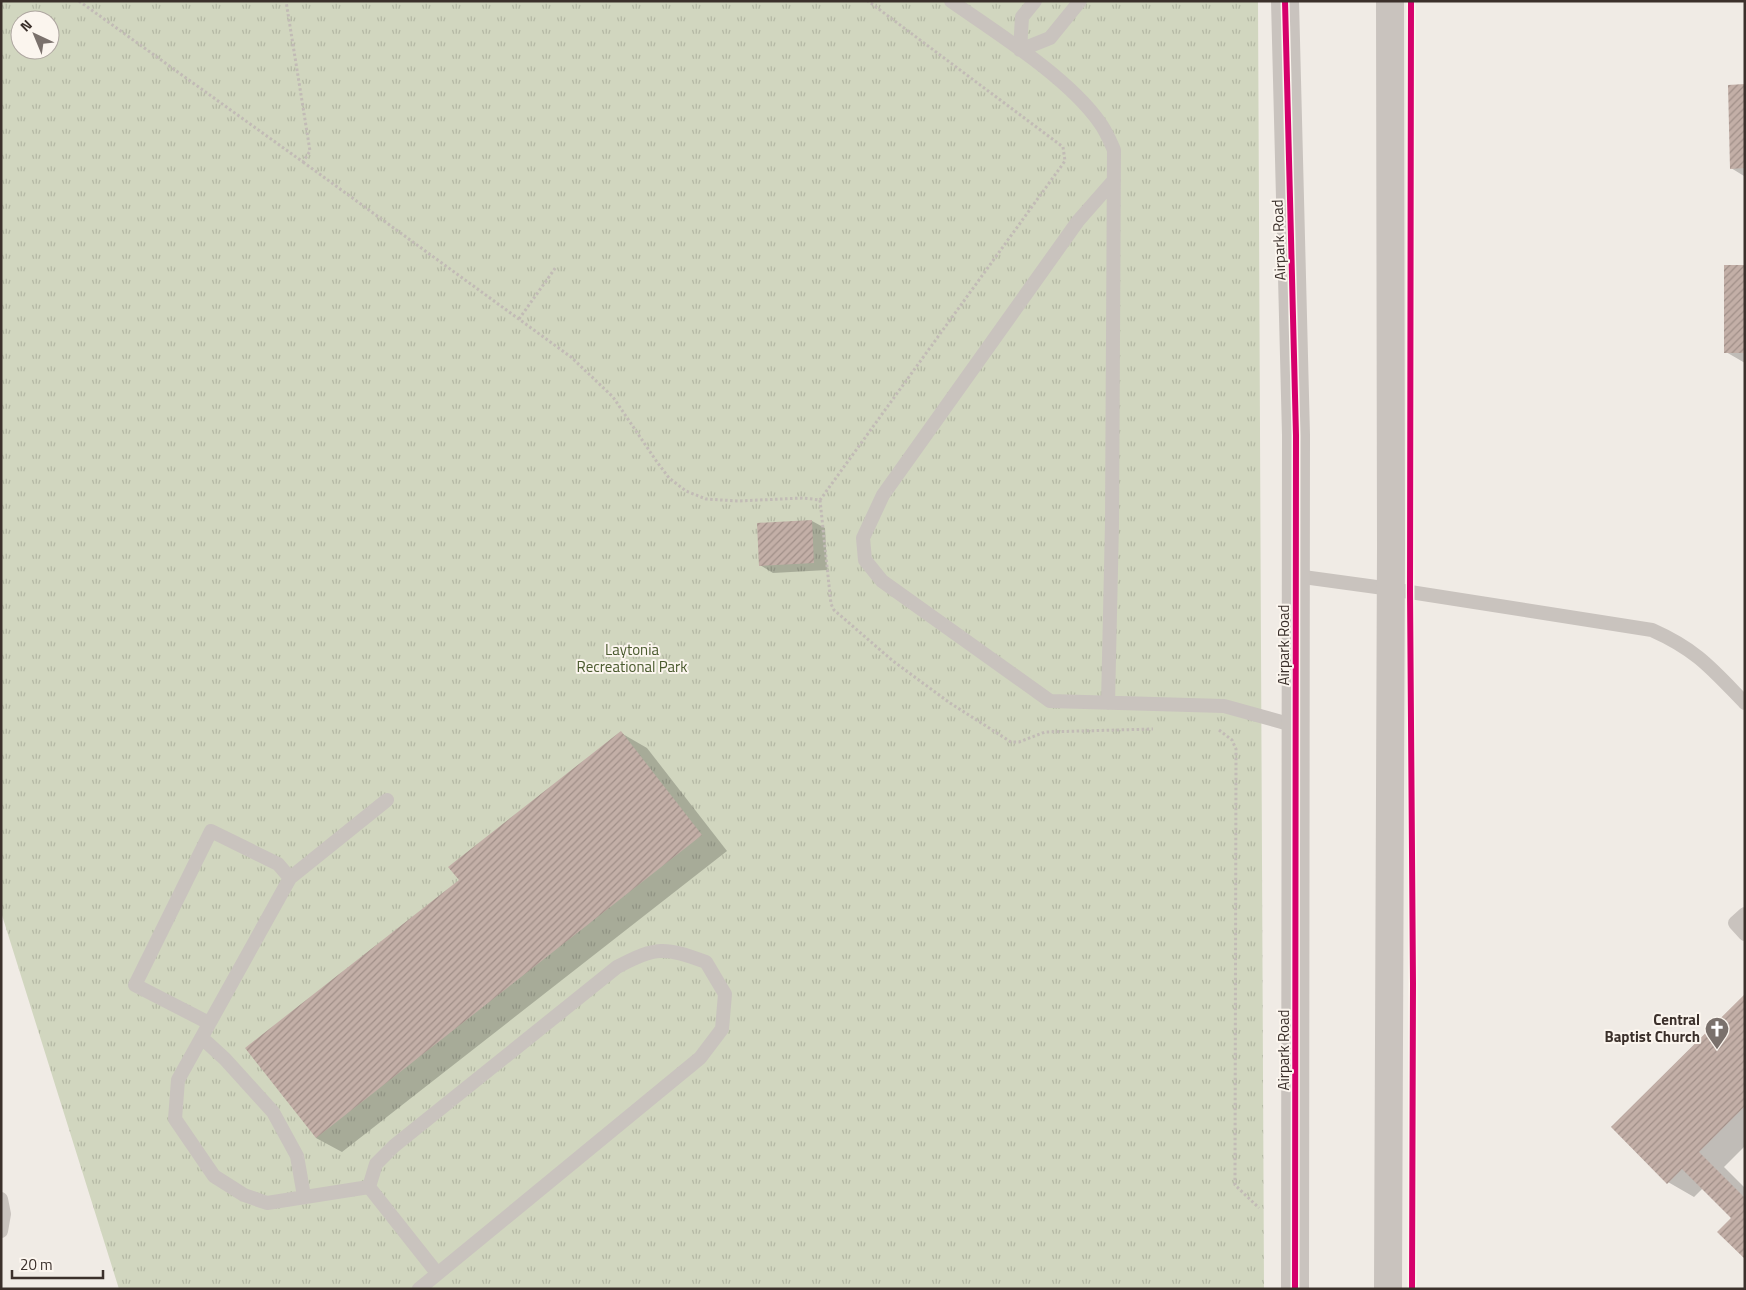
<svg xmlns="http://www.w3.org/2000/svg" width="1746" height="1290" font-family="'Titillium Web',sans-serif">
	<defs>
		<pattern id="park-tufts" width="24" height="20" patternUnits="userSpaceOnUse" patternTransform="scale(1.25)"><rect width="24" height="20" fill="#d1d6bf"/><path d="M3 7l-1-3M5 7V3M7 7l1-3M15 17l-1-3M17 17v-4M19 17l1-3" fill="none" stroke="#b4b8a4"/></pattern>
		<pattern id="building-hatch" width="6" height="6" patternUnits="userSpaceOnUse" patternTransform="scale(1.25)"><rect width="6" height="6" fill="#c3afa7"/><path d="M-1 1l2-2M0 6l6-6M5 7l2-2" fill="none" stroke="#a08f88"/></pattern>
	</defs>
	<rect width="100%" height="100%" fill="#f0ebe5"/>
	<path fill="url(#park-tufts)" fill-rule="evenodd" d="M1,1h1257l6,1288h-1145l-118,-377zM20,20h30v30h-30z"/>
	<path fill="#0003" d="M1745,86v89l-1,1 -13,-8z
		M1745,266v97l-19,-11z
		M812,521l13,7 2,42 -54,3 -13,-8z
		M621,733l26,15 80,103 -385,301 -26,-14 145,-257z
		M1745,996v150l-21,21 21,21v69l-12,-39 -30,-30 -9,9 -26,-15z"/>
	<path fill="url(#building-hatch)" d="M1745,84v84l-15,1 -2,-84z
		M1724,265h21v88h-21z
		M812,520l2,43 -55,3 -2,-43z
		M621,731l81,104 -386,303 -71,-90 214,-168 -11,-13z
		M1745,994v112l-46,46 46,46v61l-28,-27 14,-14 -49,-49 -15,15 -56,-57z"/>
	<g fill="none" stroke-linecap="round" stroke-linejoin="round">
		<path stroke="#c2bbb6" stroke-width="3" stroke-dasharray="2.5 2.5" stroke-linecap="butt" d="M79,1l224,161 7,-11 -24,-150
			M303,162l268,195 42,40 44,65 12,16 17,13 20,8 32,2 65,-3 17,2 245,-339 -2,-14 -195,-146
			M519,319l37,-52
			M820,500l11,104 3,6 59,51 57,42 61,39h8l26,-10 108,-3
			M1219,730l13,10 4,9 -1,436 24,23"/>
		<path stroke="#c9c3be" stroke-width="14" d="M951,1c46,32 118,77 149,122 6,8 10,18 14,27l-2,374 -4,179
			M1035,1l-13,16 -2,33 30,-12 30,-37
			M1114,180l-36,41 -195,274 -20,43 2,22 17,21 168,120 174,5 72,20
			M1296,576l95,13 261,41c45,20 60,39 93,73
			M1745,914l-10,9 10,11
			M209,1023l-74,-38 76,-154 67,33 12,14
			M202,1038l23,21 48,53 24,44 7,40
			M369,1187l-102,16 -23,-8 -30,-19 -39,-57 3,-39 112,-202 97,-78
			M1,1199l3,15 -3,17
			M419,1289l281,-231 22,-29 3,-35 -19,-32c-42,-15 -49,-16 -89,5l-223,179 -18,18 -7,23 68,86"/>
		<path stroke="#c9c3be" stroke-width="28" d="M1285,1l11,434 -1,854
			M1388,1289l3,-743 -1,-545"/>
		<defs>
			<path id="cycleway" d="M1285,1l11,434 -1,854
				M1411,1l-1,591 3,391 -1,306"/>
		</defs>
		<use href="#cycleway" stroke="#fbf5ee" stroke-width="9"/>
		<use href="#cycleway" stroke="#d6006c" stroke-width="6"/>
	</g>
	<defs>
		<symbol id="church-pin" viewBox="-11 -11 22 30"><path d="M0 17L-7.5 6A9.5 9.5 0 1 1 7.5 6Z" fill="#7a716c" stroke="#fbf5ee"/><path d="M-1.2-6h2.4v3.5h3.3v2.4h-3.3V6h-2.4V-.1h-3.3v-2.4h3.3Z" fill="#fff"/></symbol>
	</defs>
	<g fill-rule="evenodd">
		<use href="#church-pin" x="1703" y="1015" width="28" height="38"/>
	</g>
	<g text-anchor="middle" stroke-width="4" stroke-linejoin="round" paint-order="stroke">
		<g font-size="15" fill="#3b302b" stroke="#fbf5ee">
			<text transform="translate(1279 240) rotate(-92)" y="5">Airpark Road</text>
			<text transform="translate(1284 645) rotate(-90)" y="5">Airpark Road</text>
			<text transform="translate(1284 1050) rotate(-90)" y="5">Airpark Road</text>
		</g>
		<g font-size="15" fill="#4a5a2e" stroke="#fbf5ee">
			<text x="632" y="655">Laytonia<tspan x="632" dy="17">Recreational Park</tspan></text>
		</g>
		<g font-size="15" font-weight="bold" fill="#3b302b" stroke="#fbf5ee" text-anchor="end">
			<text x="1700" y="1025">Central<tspan x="1700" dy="17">Baptist Church</tspan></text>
		</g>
	</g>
	<rect width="1746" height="1290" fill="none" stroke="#3b302b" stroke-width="5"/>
	<g transform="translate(35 35) rotate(316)"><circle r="24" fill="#fbf5ee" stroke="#aea6a0"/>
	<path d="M0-4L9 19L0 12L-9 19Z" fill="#7a716c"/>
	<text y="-8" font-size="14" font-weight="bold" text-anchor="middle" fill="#3b302b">N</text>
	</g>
	<path d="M12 1270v8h91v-8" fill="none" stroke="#3b302b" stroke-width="2.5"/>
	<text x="20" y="1270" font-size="15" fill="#3b302b" stroke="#fbf5ee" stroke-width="4" paint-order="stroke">20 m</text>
</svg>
